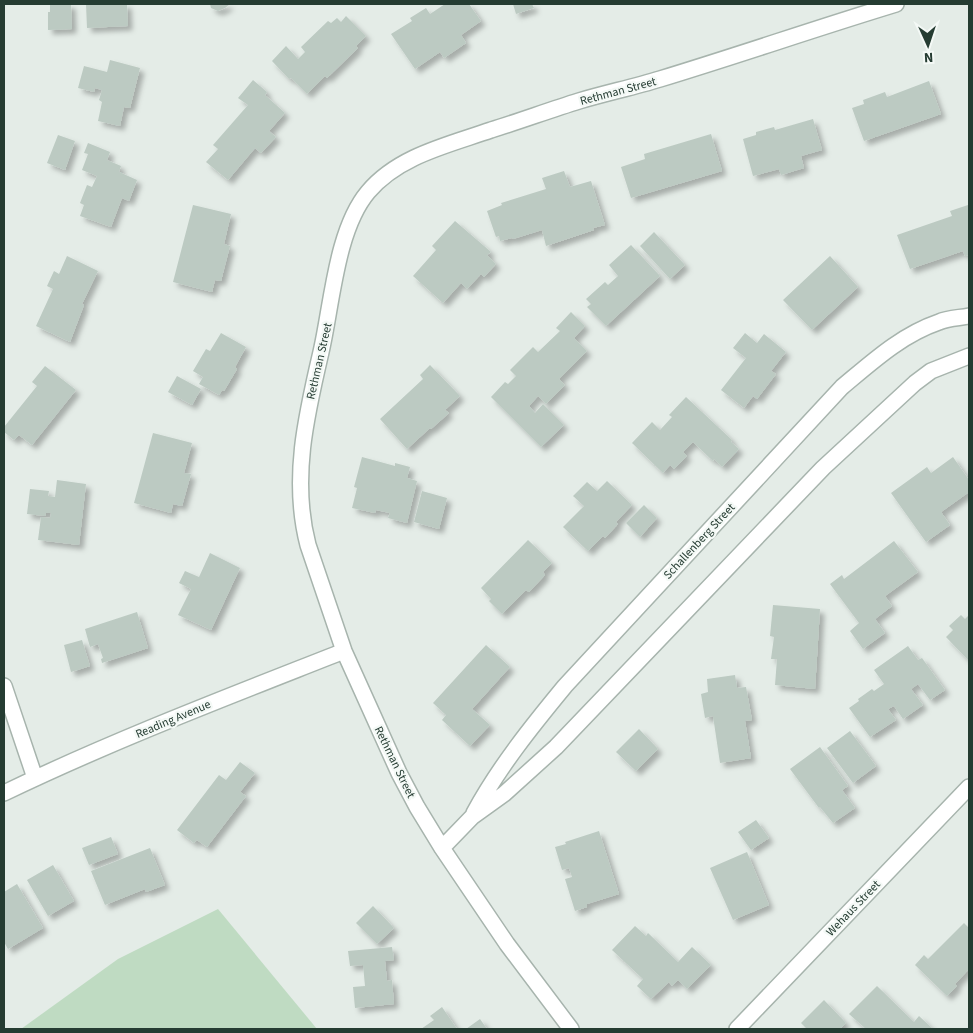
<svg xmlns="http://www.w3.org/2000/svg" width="973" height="1033" font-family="'Source Sans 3',sans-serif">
	<defs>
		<filter id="shadow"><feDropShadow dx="4.5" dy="4.5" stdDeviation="2.5" flood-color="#0004"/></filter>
	</defs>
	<rect width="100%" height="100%" fill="#e4ece7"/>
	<path fill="#bfdbc2" d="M218,909l99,120h-296l97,-70z"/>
	<path fill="#bccac2" filter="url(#shadow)" d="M50,4h21l1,25 -24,1v-18h2z
		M86,4h41l1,22 -41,2z
		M210,4h20l-5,4 -7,3 -7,-3z
		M445,4h24l12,17 -20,14 5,8 -22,15 -4,-6 -25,17 -24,-35 21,-13 -2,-3 16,-10 4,6z
		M513,4h19l2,4 -18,6z
		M346,16l20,20 -10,10 2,2 -31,30 -2,-2 -18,18 -16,-16 -2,1 -17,-18 14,-15 12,13 7,-7 -4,-5 27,-26 3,2 6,-5 4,4z
		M110,60l30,8 -10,40 -6,-1 -4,19 -22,-5 4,-19 -3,-2 3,-10 -7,-2 -1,4 -16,-4 6,-22 23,6z
		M253,80l14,12 -2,3 20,18 -16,18 7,6 -15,16 -6,-5 -27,32 -22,-18 12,-13 -5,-4 35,-40 -10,-7z
		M929,81l12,33 -77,27 -12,-33 12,-4 -1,-4 22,-8 2,5z
		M813,119l9,31 -21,6 3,12 -23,7 -2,-6 -26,7 -10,-37 13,-4v-3l18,-5 1,3z
		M711,134l11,37 -91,27 -10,-31 24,-8 -1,-5z
		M58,135l17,6 -10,29 -18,-7z
		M88,143l22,9 -3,8 14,6 -2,6 18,8 -8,21 -7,-3 -11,29 -31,-11 4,-11 -4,-2 7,-18 5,2 5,-11 -15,-6 6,-16 -4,-1z
		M564,171l6,16 21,-6 14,44 -12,3 1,2 -48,16 -4,-16 -29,9 -1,-1 -12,3 -1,-5 -3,1 -9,-26 15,-6 -1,-2 45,-14 -4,-11z
		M193,205l38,9 -7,30 6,2 -9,35 -6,-1 -3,12 -39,-10z
		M968,205l1,2v48l-4,1 -2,-5 -53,18 -13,-34 55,-19 -2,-5z
		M455,221l36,31 -4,3 9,9 -12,13 -3,-3 -14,15 -6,-6 -18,20 -30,-27 23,-26 -4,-4z
		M654,232l31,33 -15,14 -30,-33z
		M631,245l29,31 -54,50 -19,-19 4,-3 -5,-5 19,-17 3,3 10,-9 -9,-11z
		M67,256l31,15 -16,33 2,1 -14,37 -34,-16 17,-37 -6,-3 7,-15 5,3z
		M830,256l28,31 -46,43 -29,-30z
		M571,312l14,14 -11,12 13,13 -28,28 6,6 -19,19 -8,-8 -9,10 6,7 8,-9 21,21 -23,22 -50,-50 14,-15 3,2 8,-8 -6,-6 23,-23 5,5 22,-21 -4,-3z
		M221,333l25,14 -11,20 2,2 -13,22 -2,-1 -3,5 -20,-11 4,-7 -10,-6 13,-22 4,2z
		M745,333l12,10 7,-9 22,18 -15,19 5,3 -19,25 -4,-3 -9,12 -23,-18 25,-32 -13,-10z
		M430,365l30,31 -15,14 4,3 -18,16 -1,-1 -23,21 -27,-30 43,-40 -3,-4z
		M45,366l31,24 -44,55 -13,-10 -5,5 -10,-8v-5l33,-41 -5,-4z
		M177,376l24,13 -9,16 -24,-13z
		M686,397l46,43 -1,2 8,7 -17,18 -8,-8 -1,2 -20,-19 -10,10 4,4 -13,13 -4,-4 -7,8 -31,-30 20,-21 8,8 12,-13 -3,-2z
		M153,433l39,10 -8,30 7,1 -9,32 -9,-2 -2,9 -37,-10z
		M362,457l33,9v-3l15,4 -3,11 10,3 -10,42 -19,-5 2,-5 -14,-3 -1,3 -23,-5 5,-20 -3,-1z
		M953,457l16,23v12l-28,20 9,13 -24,17 -35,-49 36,-26 4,6z
		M57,480l29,4 -7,61 -41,-5 3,-23 9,1 1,-5h-5l-1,3 -18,-2 3,-25 19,2 -1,5 7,1z
		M607,481l25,24 -16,17 2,2 -13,14 -2,-2 -15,15 -25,-24 21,-21 -11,-10 14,-14 10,9z
		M422,491l25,7 -8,31 -25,-7z
		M644,505l13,13 -17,19 -14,-14z
		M528,540l24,23 -9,9 2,3 -16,17 -3,-2 -24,24 -13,-13 2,-2 -10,-11z
		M894,541l24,31 -33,24 7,10 -17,13 10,14 -22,16 -13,-18 9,-8 -29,-39 12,-9 2,4z
		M210,553l30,15 -29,62 -33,-15 13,-26 -12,-6 6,-12 14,6z
		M773,605l47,4 -5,80 -40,-4 2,-26h-6l3,-22 -4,-1z
		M137,612l11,36 -46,15 -1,-4 2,-1 -5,-14 -8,3 -5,-18z
		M961,615l4,4 4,-4 -1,45 -22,-23 7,-7 -4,-4z
		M82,640l8,26 -19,6 -7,-27z
		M486,645l24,22 -38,42 18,16 -20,21 -28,-26 4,-5 -13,-12z
		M908,646l10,14 4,-2 23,32 -15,10 -12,-16 -7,5 12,16 -20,14 -9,-13 -6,3 8,11 -26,17 -21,-29 10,-7 -1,-2 14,-10 2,2 10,-7 -10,-14z
		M735,675l2,13 9,-1 6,33 -7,1 6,37 -31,5 -7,-47 -8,2 -4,-24 7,-2 -1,-13z
		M639,729l19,20 -22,22 -20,-19z
		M850,731l26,35 -23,17 -26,-35z
		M820,747l28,39 -6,4 13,18 -22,15 -13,-16 -1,1 -29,-39z
		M240,762l15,11 -15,19 6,4 -39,51 -10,-7 -3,3 -17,-13 42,-55 7,5z
		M756,820l13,18 -18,12 -13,-18z
		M599,831l20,63 -32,10v3l-12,4 -10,-32 7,-2 -3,-9 -7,2 -7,-23 11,-3 -1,-2z
		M111,837l7,17 -29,11 -7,-17z
		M150,848l15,37 -19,7 -1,-3 -40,16 -14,-34z
		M747,852l22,53 -36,15 -23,-52z
		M53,865l21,36 -26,15 -21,-36z
		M17,884l26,44 -35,21 -4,-7v-50z
		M373,906l21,22 -17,16 -21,-21z
		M964,923l5,5v41l-14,15 2,2 -10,10 -32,-31 9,-10 4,4z
		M635,926l11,10 2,-3 30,29 14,-15 19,18 -24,24 -9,-9 -6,6 -3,-4 -18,17 -14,-13 6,-7 -31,-29z
		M392,947l2,13 -9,1 2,20 5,-1 2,24 -39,4 -2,-21 12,-1 -2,-21 -13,1 -2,-15z
		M877,986l37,36 5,-6 14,13h-67l-17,-15z
		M824,1000l22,23 -6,6h-33l-6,-6z
		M442,1007l15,22h-36l13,-9 -4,-4z
		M480,1019l7,10h-21z"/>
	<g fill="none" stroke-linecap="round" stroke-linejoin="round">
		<defs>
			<path id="street" d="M4,686l31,92
				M4,793c110,-53 226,-97 340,-142
				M474,813c25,-46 58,-87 91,-127l277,-299c30,-25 59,-52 97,-65 9,-4 20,-4 30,-6
				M442,848l30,-31 32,-23 52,-47 267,-279 92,-85 16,-12 38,-15
				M571,1029l-64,-85 -65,-96 -25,-41 -18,-34 -55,-122 -36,-106c-17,-65 -2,-129 13,-193 11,-47 15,-122 47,-160 30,-36 80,-47 123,-62 29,-9 59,-20 88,-29 27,-8 55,-14 81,-22 79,-24 157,-51 236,-75
				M737,1029l232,-242"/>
		</defs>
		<use href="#street" stroke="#a7b4ad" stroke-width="18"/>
		<use href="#street" stroke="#fff" stroke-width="15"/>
	</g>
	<g text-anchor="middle" stroke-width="4.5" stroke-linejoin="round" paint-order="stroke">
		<g font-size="12" fill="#253c32" stroke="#f4f9f6">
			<text transform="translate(618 91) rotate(-15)" y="4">Rethman Street</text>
			<text transform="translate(319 361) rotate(-77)" y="4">Rethman Street</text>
			<text transform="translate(699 541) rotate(-47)" y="4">Schallenberg Street</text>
			<text transform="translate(173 719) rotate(-23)" y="4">Reading Avenue</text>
			<text transform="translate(395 762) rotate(64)" y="4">Rethman Street</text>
			<text transform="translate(853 908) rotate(-46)" y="4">Wehaus Street</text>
		</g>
	</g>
	<rect width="973" height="1033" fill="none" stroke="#253c32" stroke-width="10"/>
	<g transform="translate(928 45) rotate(177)" stroke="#f4f9f6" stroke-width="4" paint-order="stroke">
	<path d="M0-4L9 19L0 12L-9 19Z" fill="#253c32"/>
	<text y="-8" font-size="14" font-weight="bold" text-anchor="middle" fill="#253c32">N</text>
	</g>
</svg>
